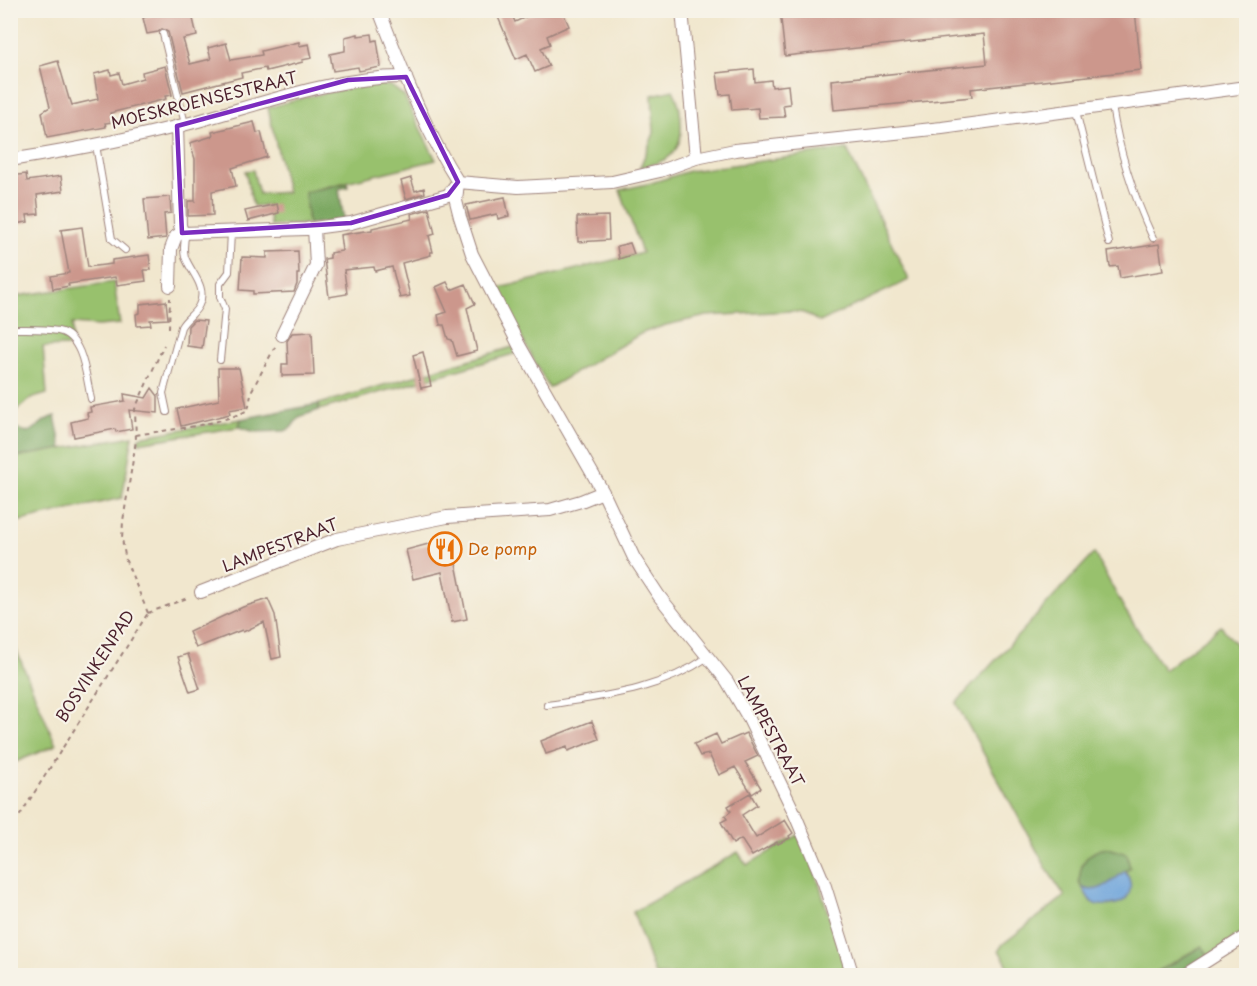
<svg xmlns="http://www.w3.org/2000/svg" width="1257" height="986" font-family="'Playpen Sans',sans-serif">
	<rect width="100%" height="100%" fill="#f7f3e8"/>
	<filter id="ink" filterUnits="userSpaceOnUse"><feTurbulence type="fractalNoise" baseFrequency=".0167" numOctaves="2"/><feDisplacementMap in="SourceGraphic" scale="12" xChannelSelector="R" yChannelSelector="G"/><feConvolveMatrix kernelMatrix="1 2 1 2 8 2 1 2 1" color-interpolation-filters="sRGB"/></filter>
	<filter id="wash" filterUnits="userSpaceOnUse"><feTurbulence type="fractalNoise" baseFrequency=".008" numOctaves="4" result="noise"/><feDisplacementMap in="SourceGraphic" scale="24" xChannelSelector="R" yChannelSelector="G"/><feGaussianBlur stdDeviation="1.35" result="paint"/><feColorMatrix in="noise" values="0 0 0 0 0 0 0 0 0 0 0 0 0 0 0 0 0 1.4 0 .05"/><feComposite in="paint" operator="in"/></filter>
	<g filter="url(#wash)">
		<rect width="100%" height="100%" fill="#f1e7ce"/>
		<path fill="#98c16d" stroke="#71704c" stroke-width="1.5" fill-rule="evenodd" d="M383,85l8,1 13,10 32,64 -131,32 3,32 -37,2 -4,-21 -14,1 -8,-35 8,-1 6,24 28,-2 -19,-84c33,-11 79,-21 115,-23z
			M673,90c6,11 7,18 8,31 2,31 -11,41 -41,46l14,-34 -2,-38z
			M847,149l62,131 -89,42 -16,-9 -14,-2 -83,5 -41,9 -24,8 -93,55 -54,-99 147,-36 -22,-63 31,-7 38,-12z
			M114,282l6,42 -22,2 -26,-2v22l-29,1 4,47 -17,5 -12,10 -7,2 -1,-114z
			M513,347l4,6 -198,57v-6z
			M241,419l-2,8 -101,16 1,-6z
			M133,436l-11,62 -111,25v-65z
			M1094,553l31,57 39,60 57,-44 25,31v274l-37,25 -7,-10 -51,29h-138l-14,-25 4,-6 62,-48 -17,-25 -92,-168zM1125,871l4,6 -38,25 -12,-20z
			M10,635l46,110 -45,19h-1z
			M798,835l16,32 33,108h-192l-22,-63 105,-60 9,13z"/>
		<path fill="#7aa760" stroke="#626346" stroke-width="1.5" d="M347,183l1,4 -9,2 5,32 -36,3 -3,-32z
			M319,404v6l-20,7 -8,11 -6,3 -30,1 -16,-5 2,-8z
			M55,416l7,33 -51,9v-34c24,19 23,-3 44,-8z
			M1108,848l19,6 3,14c-14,8 -34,34 -50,17 -2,-20 7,-35 28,-37z
			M1202,946l7,10 -33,19 -25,1z"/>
		<path fill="#6ca3da" stroke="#5b6182" stroke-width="1.5" d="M1125,871c11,16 5,33 -16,34 -4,0 -10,1 -14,-1 -6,-2 -9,-11 -12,-16 16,7 30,-8 42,-17z"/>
		<g id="blocks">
			<path fill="#cc978c" d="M165,10h26l6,26 -14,3 7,25 21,-5 -3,-11 18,-5 5,17 31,-5 -1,-4 38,-9v4l10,-2 3,14 -10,2 1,2 -37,9 -1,-3 -24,5 1,4 -59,15 -15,-60 -6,-3 -4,3 -11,2 -4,-16z
				M495,10h15l5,12 26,-12h21l7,16 -22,10 3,8 -9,4 8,18 -14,6 -8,-18 -11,5z
				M780,10h355l6,60 -170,19 1,8 -138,13 -3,-30 156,-16 -3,-30 -199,22z
				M358,34v2l14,-2 1,7 4,-1 4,27 -22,4 -1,-4 -25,4 -3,-17 15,-3v-14z
				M58,61l11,38h1l2,6 26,-6 -4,-25 16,-4 1,5 8,-2 3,11 21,-6 -1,-6 23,-6 7,29 -7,1 1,3 -56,14 2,9 -7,1 1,4 -59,11 -5,-26 8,-5 -10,-41z
				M754,69l1,13 16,-2 1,7 16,-2 2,19 -7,1 2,12 -26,1 -1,-10 -26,2 -2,-16 -10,1 -3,-22z
				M254,122l3,11 4,-1 6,25 -35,11 4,18 -24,5 1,24 -25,1v-15h7v-42l-5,-16 23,-7 -1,-4z
				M26,174l1,7 34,-5 2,15 -26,4 2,19 -12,1 1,7 -14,2v-4h-4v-44z
				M411,178l4,13 9,-3 1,5 -19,6 -5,-18z
				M170,197l1,16 -7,1 2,24 -18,2 -4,-41z
				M505,197l4,19 -11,3 -1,-5 -27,6 -4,-15z
				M277,204l2,9 -31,8 -3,-10z
				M429,209l6,25 -6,2 4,16h-3l1,3 -29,8 8,33 -10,2 -8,-31 -17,4 -1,-4 -30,3 3,24 -18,3 -5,-38 6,-1v-5l12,-2 -2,-16 32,-5v-2l40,-9 -1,-5z
				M608,216l1,24 -31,2 -1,-25z
				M82,227l6,40 24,-3v-4l37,-5 2,15h-7l2,11 -29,4 -2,-8 -47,7 1,2 -16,3 -2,-13 18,-3 -8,-43z
				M630,243l4,11 -15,5 -2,-13z
				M1159,244l4,27 -43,7 -2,-12 -8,1 -2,-15z
				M298,251l1,23h-2v10l-3,8 -41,2v-3l-13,-1 2,-33 25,1v-6z
				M447,282l4,8 15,-6 9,20 -8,4 10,43 -20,5 -5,-16 -4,-1 -4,-14h-4l-2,-10 9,-3 -11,-25z
				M166,301l2,18 -18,1 1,5 -14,1 -1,-12 4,-1v-9z
				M194,320l12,1 -4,27 -15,-2 1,-20z
				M312,332l2,43 -32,1v-12h6l-1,-23 5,-8z
				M423,352l8,34 -10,2 -8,-33z
				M218,368h21l8,39 -18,3 1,4 -49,12 -4,-17 42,-9z
				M152,388l6,8v17l-29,-3 3,19 -16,3 -1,-3 -41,8 -3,-15 17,-4 -1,-5 4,-1 -1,-5 35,-6 -1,-7 22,4z
				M451,538l16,81 -15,3 -10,-50 -29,7 -7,-29z
				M268,599l7,16 6,42 -9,2 -8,-37 -21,10 -1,-2 -46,18 -7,-16 54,-25z
				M188,654l12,35 -10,3 -12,-35z
				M592,721l7,18 -31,12 -1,-4 -21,7 -5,-13z
				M746,733l12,23 -13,6 16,26 -9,6 -17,-27 -16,8 -10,-21 -9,2 -6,-12 22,-10 5,10z
				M750,793l7,12 -15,10 14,23 29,-18 8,13 -4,3 1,2 -12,6 -1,-2 -25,14 -11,-17 -8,5 -12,-22 6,-3 -2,-3 6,-5 -3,-5z"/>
		</g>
	</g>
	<g filter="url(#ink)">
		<use href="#blocks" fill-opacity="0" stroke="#9e837c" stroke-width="1.5"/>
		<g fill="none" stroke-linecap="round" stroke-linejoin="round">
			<defs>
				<path id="lane" d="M163,34l22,90
					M1112,106c7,45 22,91 41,132
					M1076,111l33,132
					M96,145l16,94 13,11
					M10,329c16,0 33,-1 48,2 26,5 28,47 33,68
					M220,360l5,-51 -5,-12v-13l9,-12 2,-40
					M167,412l-4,-19 18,-66c5,-9 14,-13 18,-22 9,-18 -8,-32 -14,-48 -2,-8 -1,-16 1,-24
					M547,705c57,-9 112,-14 161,-48"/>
				<path id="street" d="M379,10c23,59 45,119 79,172l60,5 94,-5 48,-11 36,-13 39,-8 207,-22 304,-41
					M682,10l14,148
					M177,126l3,99 2,8 124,-4 45,-6 97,-28 9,-12
					M10,160c63,-10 126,-22 188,-39 66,-18 139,-45 208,-44
					M458,182l-2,19 4,16 12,37 47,91 84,147 31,66 25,38 68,85 21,36 45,93 31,73 29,93
					M170,286l1,-37 5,-13 6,-3
					M282,335l34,-70 -2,-37
					M201,592l136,-53 110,-22 103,-7 31,-9 22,-9
					M1183,976l63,-40"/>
			</defs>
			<use href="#lane" stroke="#9e837c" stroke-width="8"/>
			<use href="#street" stroke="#9e837c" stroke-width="14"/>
			<path stroke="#9e837c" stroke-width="2" stroke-dasharray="4.5 4.5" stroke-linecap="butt" d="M169,328l1,-30
				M136,435c35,-6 81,-9 112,-25l4,-20 24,-45
				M148,613l-22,-52 -4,-22 1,-18 13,-80 -1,-32 29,-64
				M148,613l42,-16
				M10,831l138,-218"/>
			<use href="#lane" stroke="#fff" stroke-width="6"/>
			<use href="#street" stroke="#fff" stroke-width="12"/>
		</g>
	</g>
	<path fill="none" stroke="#7b2cbf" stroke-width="4.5" stroke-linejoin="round" d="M406,77l52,105 -10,13 -97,28 -169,10 -5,-107 171,-46z"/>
	<defs>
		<symbol id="restaurant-ring" viewBox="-11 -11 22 22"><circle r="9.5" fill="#f7f3e8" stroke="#e8710a" stroke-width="1.5"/><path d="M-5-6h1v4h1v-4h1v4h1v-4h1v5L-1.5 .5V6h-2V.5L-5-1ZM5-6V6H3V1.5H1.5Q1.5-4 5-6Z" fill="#e8710a"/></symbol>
	</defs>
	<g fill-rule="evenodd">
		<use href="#restaurant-ring" x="426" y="530" width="38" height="38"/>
	</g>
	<g text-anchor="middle" stroke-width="4.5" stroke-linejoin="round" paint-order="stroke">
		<g font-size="16" fill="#4a1f2b" stroke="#f7f3e8">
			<text transform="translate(204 100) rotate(-14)" y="6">MOESKROENSESTRAAT</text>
			<text transform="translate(280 545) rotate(-21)" y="6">LAMPESTRAAT</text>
			<text transform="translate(95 666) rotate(-57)" y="6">BOSVINKENPAD</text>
			<text transform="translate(771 731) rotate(62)" y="6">LAMPESTRAAT</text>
		</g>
		<g font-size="16" fill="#c56008" stroke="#f7f3e8" text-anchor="start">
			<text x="468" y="555">De pomp</text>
		</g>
	</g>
	<rect width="1257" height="986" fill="none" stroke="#f7f3e8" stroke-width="36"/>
</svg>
